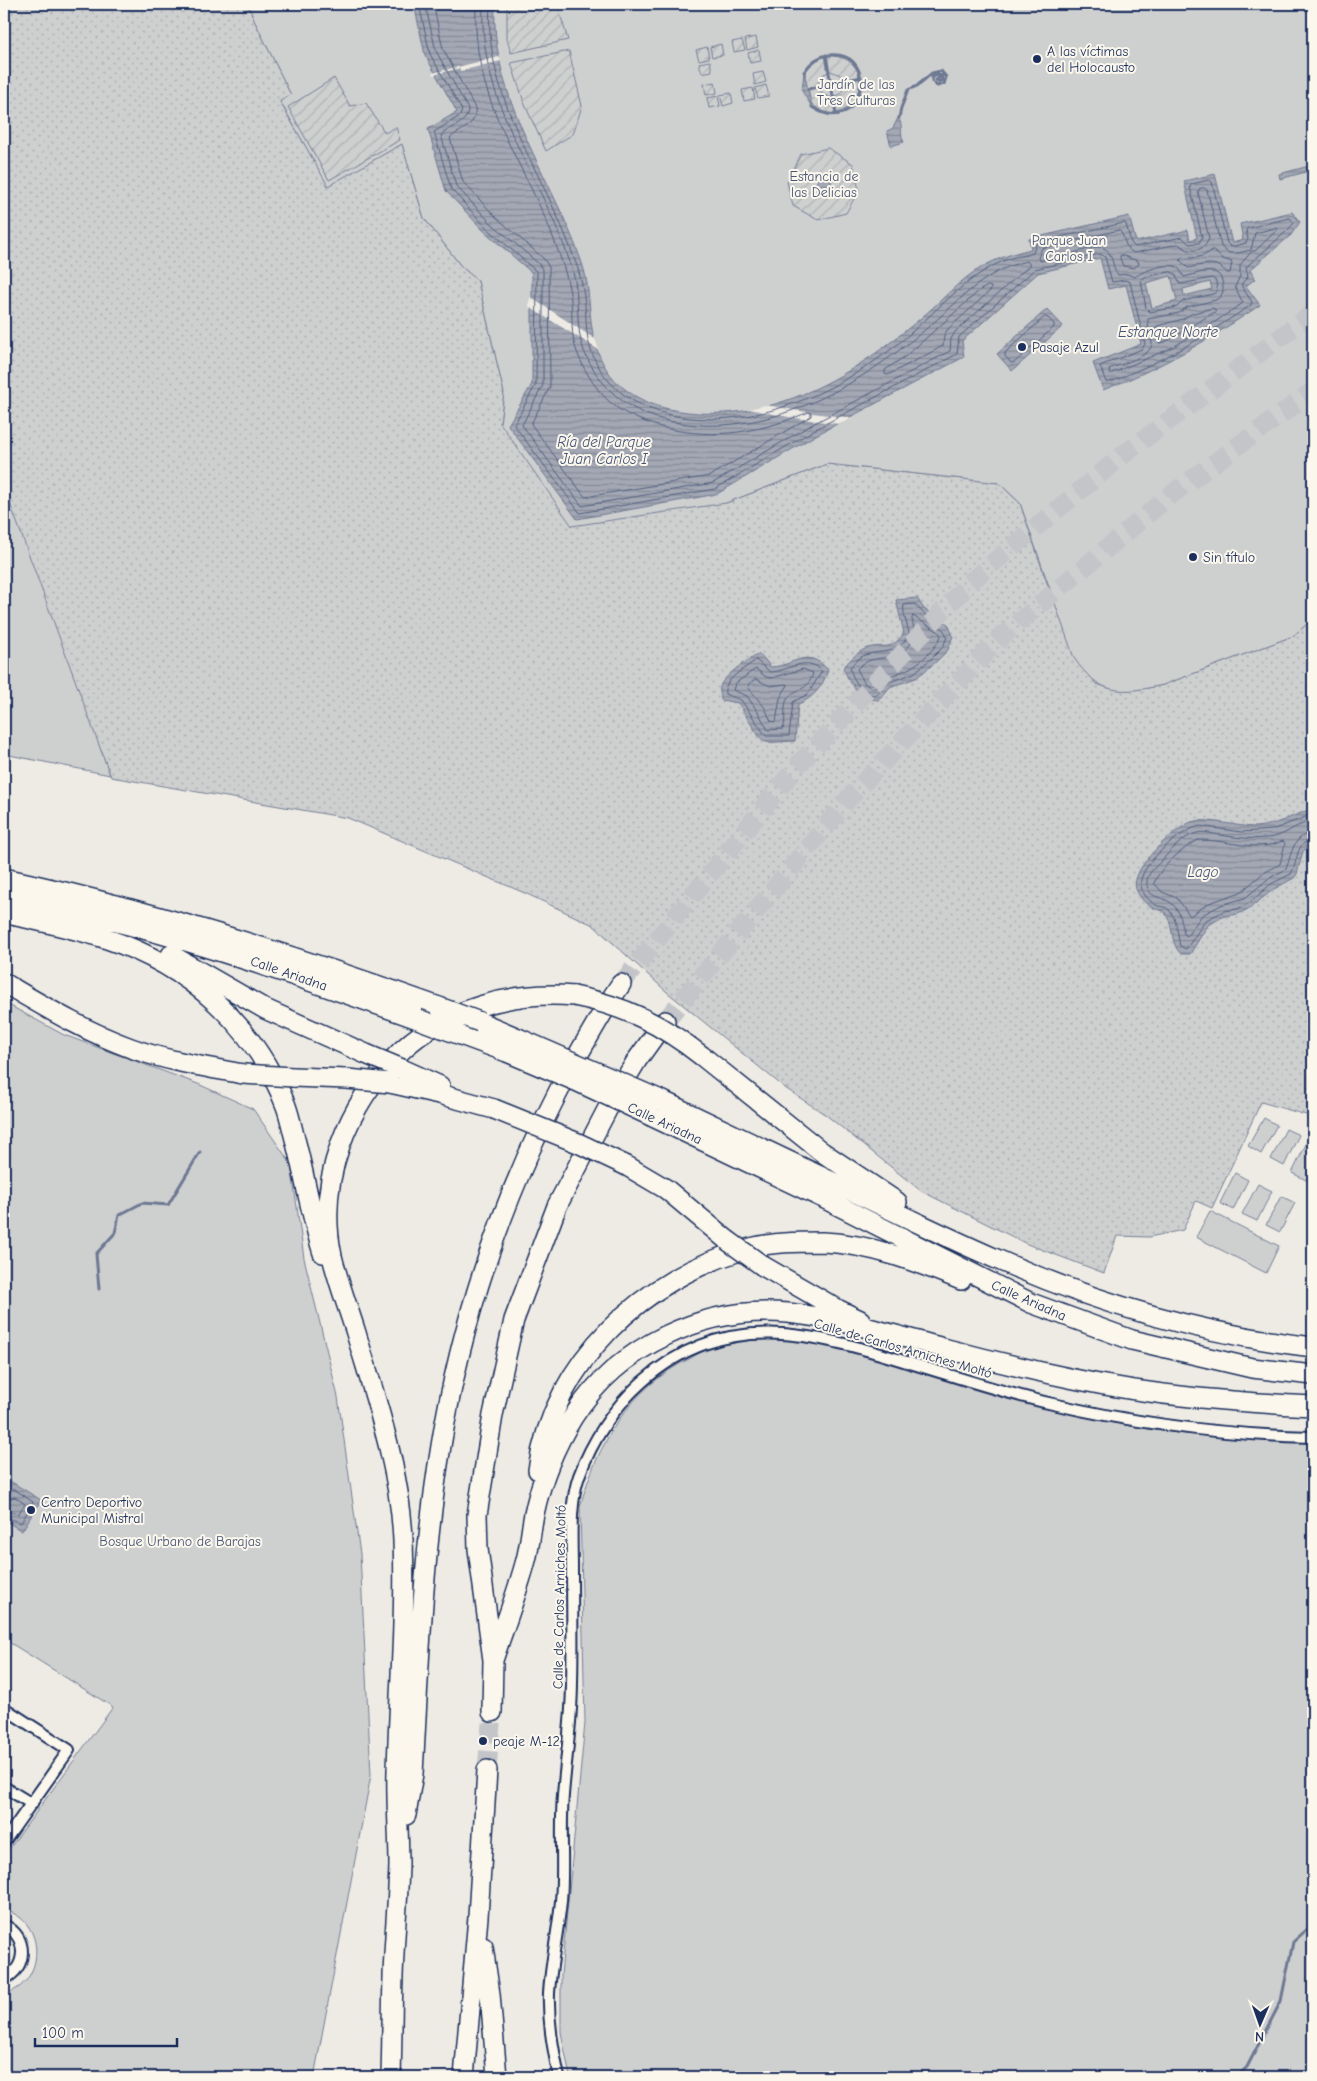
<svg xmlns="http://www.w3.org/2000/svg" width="1317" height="2081" font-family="'Comic Neue',sans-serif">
	<defs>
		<pattern id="grass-dots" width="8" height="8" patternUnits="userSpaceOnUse" patternTransform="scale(1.25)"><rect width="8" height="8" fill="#cecfcf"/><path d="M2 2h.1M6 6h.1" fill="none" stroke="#b0b2b4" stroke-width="1.8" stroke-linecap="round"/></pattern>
		<pattern id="garden-furrows" width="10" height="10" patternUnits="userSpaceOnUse" patternTransform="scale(1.25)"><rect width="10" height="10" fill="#cecfcf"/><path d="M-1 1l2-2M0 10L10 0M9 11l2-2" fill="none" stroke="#b0b2b4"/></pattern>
		<pattern id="water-rules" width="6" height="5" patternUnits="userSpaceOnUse" patternTransform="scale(1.25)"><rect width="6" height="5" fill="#a3a8b4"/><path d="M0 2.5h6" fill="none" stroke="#848996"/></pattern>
	</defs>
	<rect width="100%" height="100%" fill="#eeebe4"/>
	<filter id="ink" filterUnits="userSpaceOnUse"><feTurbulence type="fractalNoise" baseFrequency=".02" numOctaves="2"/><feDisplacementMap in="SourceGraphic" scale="10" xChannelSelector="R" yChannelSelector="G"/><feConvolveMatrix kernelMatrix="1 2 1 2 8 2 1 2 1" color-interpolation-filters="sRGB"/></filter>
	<g filter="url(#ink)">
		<path fill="url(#grass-dots)" stroke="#747f96" d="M4,4h244l6,16 37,75 -11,7 48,83 74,-41 22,74 37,48 17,15 26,112 -4,30 226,80 101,-39 172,19 21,20 27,80 48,100c23,11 45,7 68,2l130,-49 20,-17v498l-52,-15 -49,106 -16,-7 -13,29 -34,7 -32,-1 -13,37 -77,-29 -106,-53 -95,-76 -41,-27 -118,-96 -74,-67 -66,-31 -179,-76 -237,-41 -107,-277z"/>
		<path fill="#cecfcf" stroke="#747f96" d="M248,4h1065v615l-20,17 -130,49c-42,9 -63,11 -89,-27l-54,-155 -21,-20 -172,-19 -101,39 -154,23 -72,-103 4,-30 -26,-112 -17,-15 -37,-48 -22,-74 -74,42 -48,-85 11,-6 -37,-75z
			M4,487l106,288 -106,-21z
			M4,998l4,2 -3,3 59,32 134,49 55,25 38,55 13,94 34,139 22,157 11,221 -57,302h-310v-83c42,-10 43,-74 0,-84l1,-41 -1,-13 109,-149 -109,-68z
			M1264,1118l13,7 -16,29 -13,-8z
			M1286,1129l13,6 -15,31 -13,-7z
			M1310,1136l3,1v39l-3,6 -18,-9z
			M1235,1173l13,7 -15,30 -13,-7z
			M1258,1184l14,7 -15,30 -15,-7z
			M1281,1196l14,7 -15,29 -14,-7z
			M1210,1211l69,35 -13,27 -70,-36z
			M749,1340c15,0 31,-2 46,0 76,9 148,42 222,61 62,16 127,30 190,35 35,3 71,4 106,5v636h-743l-9,-45v-57l24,-252 -5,-216c17,-63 50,-120 111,-149 6,-4 13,-8 20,-10 12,-4 26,-5 38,-8z"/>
		<path fill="url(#garden-furrows)" stroke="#747f96" fill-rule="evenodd" d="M507,4h50l11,36 -57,13 -4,-14z
			M756,37l2,10 -11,3 -2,-11z
			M742,40l3,10 -11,2 -2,-10z
			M721,44l2,11 -11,2 -2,-10z
			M707,47l2,11 -10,2 -3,-10z
			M759,50l2,11 -11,2 -2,-10z
			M569,51l13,55 -9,28 -27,17 -21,-46 -14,-42z
			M826,56c63,-3 25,90 -17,45 -5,-22 -10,-36 17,-45zM831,71l11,5 3,7 -4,11 -9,4 -10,-4 -4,-10 6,-10z
			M710,61l2,10 -10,2 -3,-10z
			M763,72l3,10 -11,3 -2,-11z
			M334,78l16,28 16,-3 19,30 11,-6 4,13 -71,40 -41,-73z
			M715,82l2,11 -11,2 -2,-11z
			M766,85l3,11 -11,2 -3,-10z
			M753,88l2,11 -11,2 -2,-11z
			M731,93l2,10 -10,3 -3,-11z
			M718,96l2,10 -11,2 -2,-10z
			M828,148l25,16 6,26 -13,23 -28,7 -25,-14 -6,-24 14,-28z"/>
		<path fill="url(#water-rules)" stroke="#6d7892" fill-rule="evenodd" d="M414,4h81c-5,95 57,172 87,259 12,36 3,68 22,102 15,27 46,42 76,46 93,14 173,-36 241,-93 16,-13 30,-29 46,-41 19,-15 42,-23 64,-28l-2,-10 100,-23 7,26 52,-12 2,10 7,-2 -13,-57 31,-7 17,69 11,-3 -3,-16 52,-12 8,10 -9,13 -41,35 5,9 -9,7 14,19c-51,35 -99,63 -157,85l-10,-27 48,-19 -15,-59 -18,4 -8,-31 -62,15 -76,68 2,16 -148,78 -99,59 -140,25 -69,-94 24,-41v-111l-49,-43 -37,-39 -18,-62 29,-17 -32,-57zM1171,276l6,25 -25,7 -6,-25zM1210,282l2,7 -28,7 -1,-7z
			M804,72l8,35 -10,-16z
			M898,118c6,7 1,16 6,24l-13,4 -4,-15 6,-3z
			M1313,165v5l-33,9 -1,-5z
			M825,176l5,3 2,6 -3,6 -7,1 -5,-3 -1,-6 3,-5z
			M1047,309l16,17 -51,45 -15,-17z
			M917,598l7,11 24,15 5,12 -5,14 -12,12 -20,16 -26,9 -11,13c-20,0 -28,-15 -36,-32 6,-7 13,-15 22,-19 19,-7 24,5 39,-16l-8,-33z
			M760,654l11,13c23,-1 36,-21 57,3 -5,16 -15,29 -30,34l-3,37c-9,0 -20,2 -29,1 -7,-1 -22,-31 -28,-39l-17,-3c0,-4 -2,-9 -1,-13 2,-10 30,-30 40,-33z
			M1309,810l4,2v32l-10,7 -6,23 -3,4 -20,11 -24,19 -12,6 -13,2 -17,9 -18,29h-9c-12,-11 -6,-29 -17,-43 -13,-2 -23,-9 -28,-22 -7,-20 38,-60 55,-67 14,-5 47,5 64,5 20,-1 36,-11 54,-17z
			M10,1481l31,19 -19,31 -18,-11v-28z"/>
		<path fill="#eeebe4" d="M499,57l2,4 -41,10v-3l-27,7 -1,-2z
			M530,297l65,42 4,11 -70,-43z
			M765,405l47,8 41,5 -14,6 -50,-7 -40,-8z"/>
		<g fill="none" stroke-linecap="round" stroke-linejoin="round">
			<path stroke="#515f80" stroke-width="1" d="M419,4l11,50 32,56 -2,6 -26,16 17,57 35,38 51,45 -1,112 -22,41 66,88 135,-24 99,-59 143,-76 2,-17 76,-68 65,-15 5,3 7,25 13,-2 5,2 15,62 -3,5 -42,17 6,16c8,0 17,-5 25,-9 43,-17 81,-42 120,-68l1,-3 -10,-15v-4l6,-6 -2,-10 41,-36 7,-8 -4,-5 -42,10 -2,2 2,9 -2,4 -15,4 -4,-4 -15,-61 -3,-2 -17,4 -2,3 12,50 -3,6 -10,1 -7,-7 -47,10 -4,-4 -5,-19 -2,-1 -87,19 -4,11c-7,3 -15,3 -22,5 -44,15 -77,57 -112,85 -60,48 -139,85 -217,74 -33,-5 -64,-19 -82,-48 -17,-28 -12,-43 -16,-73 -2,-13 -5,-26 -10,-38 -29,-85 -91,-160 -84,-254
				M425,4l11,47 32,58c0,15 -17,17 -27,26l15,51 34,36 49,42 4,7v114l-21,40 60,81 131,-23 98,-58 139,-74 1,-12 4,-7 75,-67 -3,-4c-41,9 -65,37 -95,63 -71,60 -157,113 -253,99 -45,-7 -77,-30 -95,-72 -9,-22 -4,-54 -11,-79 -28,-94 -95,-164 -90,-268
				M433,4l10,45 32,59c2,18 -13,20 -25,30l13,44 33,35 48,42 5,8 1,120 -19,37 54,73 125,-21 101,-60v-3l-2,-1c-18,7 -36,14 -54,17 -44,10 -98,4 -136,-20 -19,-12 -34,-36 -42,-57 -7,-17 -4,-35 -6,-52 -3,-25 -13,-50 -22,-73 -33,-78 -78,-132 -73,-223
				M1204,188l3,2 14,56c8,12 19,6 30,4l4,-17 20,-5 3,1 -23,22h-3l-12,14v11l-5,11 8,16 -37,25 -37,21 -59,25 -1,-5c11,-5 43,-12 43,-26 -1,-8 -5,-16 -4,-24l31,-6 8,-6 29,-7 5,-4 2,-5c1,-29 -22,-18 -39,-14 -2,-3 -4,-8 -7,-10 -9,-5 -35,4 -42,10l-8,-3 -9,1c-8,-10 -3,-28 -21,-28l-57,14 -2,-3 4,-10 77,-18c7,7 4,18 15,23l44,-9 10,6c9,1 18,-1 21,-12l-11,-46 1,-3z
				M1212,250l11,9 9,3 -2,11h-3c-11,-14 -24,-8 -39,-5l-8,-8 2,-3c11,2 21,1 30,-7z
				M1121,255l17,6 1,3 -5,4 -11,-2 -3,-8z
				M1171,272l4,2 5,10 32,-6 4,3 1,10 -4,3 -30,7 -6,6 -27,5 -4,-4 -5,-28 4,-3z
				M988,286l3,1v3l-43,39 -4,6 -1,11 -55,29 -3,-1v-4l22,-15 72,-64z
				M1213,308l3,2 -1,2 -50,30 -6,1 -3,-15 1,-2 26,-7 8,-5z
				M1045,317l3,1 6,6v3l-39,35 -4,1 -6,-7v-3z
				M904,605l11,-1c9,13 29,20 32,33l-4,10 -11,11 -18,15 -27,10 -10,12c-14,1 -24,-15 -27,-27 4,-6 11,-13 19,-14 18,-4 31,0 40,-21l-5,-19z
				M913,616l26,16 2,4c-5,13 -21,27 -33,33 -15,7 -22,6 -33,19h-3l-7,-4 -8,-15c17,-20 45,0 58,-34l-3,-16z
				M756,660l14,12c18,0 36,-18 52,-1l-14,23 -15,8 -4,34h-23l-25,-36 -16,-6c-3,-14 21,-26 31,-34z
				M756,669l10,8 6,1 31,-9 10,4c-6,21 -18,14 -25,25 -6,8 -1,22 -5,31l-15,1 -10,-18 -11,-16 -14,-6 2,-6z
				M756,679l14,7 16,-2 2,1 -8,13 -4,24 -5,-1 -6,-13 -17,-21 1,-3z
				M1313,816h-5l-36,14 -31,2 -41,-6c-18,3 -64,41 -59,60 1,8 10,17 17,20 5,1 7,0 11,4 9,10 8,24 11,36l6,3 20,-29 18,-9 13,-2 11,-5 23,-20 20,-10c8,-13 3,-32 22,-34
				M1313,822c-15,0 -25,12 -39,15 -18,3 -36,1 -54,-2 -7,-1 -16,-4 -23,-2 -14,3 -26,18 -36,28 -5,6 -15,13 -14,22 0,16 16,13 24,20 10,8 11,20 13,31l3,2 15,-21 19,-10 24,-7 23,-19 18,-10c6,-15 6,-34 27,-36
				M1198,840c28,-1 57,13 85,1l2,3 -5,20 -18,10 -21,18 -32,11 -19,13 -13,-18 -15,-6 -8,-9c7,-17 28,-34 44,-43z
				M4,1494l10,-5 19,13 -12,21 -17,-7
				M4,1500l11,-3 10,7 -7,10 -14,-5"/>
			<path stroke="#6d7892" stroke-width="3" d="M826,55l10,59
				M804,72c6,-9 14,-16 25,-17 54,-5 33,86 -17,52
				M808,89l53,-12
				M899,118l2,-10 7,-18 9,-4 15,-13 9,-2 5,6 -2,7 -7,2 -5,-5v-4l6,-2 4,1v4l-3,2 -3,-2 3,-2
				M99,1289l-3,-35 19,-21 4,-18 23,-12 26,2 32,-53
				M1237,2077l10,-10 34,-66 12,-59 20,-18"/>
			<path stroke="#c4c5c9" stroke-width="19" stroke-dasharray="19 9" stroke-linecap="butt" d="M621,984l177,-219 172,-183 153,-127 190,-142
				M665,1021l185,-224 151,-160 171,-143 141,-103
				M487,1770l5,-58"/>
			<defs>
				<path id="street" d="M4,1708l65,42 -65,92
					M4,1787l28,17
					M4,1925c24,11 24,43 0,54
					M559,2077c-6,-28 -11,-55 -10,-84 2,-31 9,-61 12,-92 3,-35 -1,-71 2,-106 3,-38 9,-75 9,-113 1,-38 0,-76 0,-114 0,-30 -3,-63 7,-92 13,-35 35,-69 63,-94 83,-74 172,-49 268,-19 47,14 94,30 143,41 86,20 172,31 260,33"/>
				<path id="highway" d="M4,878c148,32 293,78 435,129
					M4,897c143,26 277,73 414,122
					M4,913c34,8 69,15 103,26 82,27 148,86 179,167 4,11 6,22 9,33 10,38 16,77 28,114
					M171,955l94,54 101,45
					M4,983c41,24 82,49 127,65 36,13 74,19 112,26
					M480,1022l38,16
					M458,1034l49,18
					M702,1056l120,96 75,50
					M402,1069l38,17
					M293,1077l54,2
					M390,1083l49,11 55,15
					M663,1101c67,32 134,64 201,96 45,22 91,44 137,64 98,43 206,74 312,86
					M653,1117l172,82 206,104 101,37 120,28 61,7
					M627,1166l39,23 61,51
					M763,1266l76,44 21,10
					M538,1470c15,-108 106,-193 209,-221 23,-7 52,-7 76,-7 48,2 94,20 138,38
					M493,1660c11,-33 24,-66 33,-100 4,-15 5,-31 8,-46 7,-33 21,-68 39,-97 45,-71 132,-112 215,-104 54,6 107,22 159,36 42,11 84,21 127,30 79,17 159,23 239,27
					M492,1712l1,-52 -15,-111 -1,-34 16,-100 21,-95 43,-114 52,-100 28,-46 28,-39
					M406,1815l7,-41c6,-109 10,-220 28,-328 22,-137 69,-269 137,-391 14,-24 27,-48 43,-71
					M483,1947l7,47 7,83
					M391,2077c1,-33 1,-66 2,-100 1,-37 5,-75 6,-112 0,-31 -3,-63 -2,-94 2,-77 9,-154 6,-231 -3,-71 -27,-139 -47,-207 -8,-26 -18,-51 -24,-77 -16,-76 15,-152 69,-205 45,-43 112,-60 173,-55
					M464,2077l14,-160 9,-147"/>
			</defs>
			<use href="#street" stroke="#1b2f5e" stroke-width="14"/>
			<use href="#highway" stroke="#1b2f5e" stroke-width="22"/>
			<use href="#street" stroke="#fbf7ec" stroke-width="10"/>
			<use href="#highway" stroke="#fbf7ec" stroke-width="19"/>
			<defs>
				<path id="highway-bridge" d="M574,996c51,10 87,28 128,60
					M439,1007l41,15
					M418,1019l40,15
					M518,1038l145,63
					M507,1052l69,29 77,36
					M366,1054l36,15
					M243,1074l50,3
					M347,1079l43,4
					M494,1109l84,34 49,23
					M727,1240l36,26"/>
			</defs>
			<use href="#highway-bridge" stroke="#1b2f5e" stroke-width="22" stroke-linecap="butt"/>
			<use href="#highway-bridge" stroke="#fbf7ec" stroke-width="19"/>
		</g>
	</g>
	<g fill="#1b2f5e" stroke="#fbf7ec" stroke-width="2">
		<circle cx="1037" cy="59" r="5"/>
		<circle cx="1022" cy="347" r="5"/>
		<circle cx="1193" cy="557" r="5"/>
		<circle cx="31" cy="1510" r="5"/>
		<circle cx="483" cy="1741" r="5"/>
	</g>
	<g text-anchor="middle" stroke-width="4" stroke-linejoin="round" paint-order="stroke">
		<g font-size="14" fill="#1b2f5e" stroke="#fbf7ec" text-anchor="start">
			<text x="1047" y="56">A las víctimas<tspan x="1047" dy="16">del Holocausto</tspan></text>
			<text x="1032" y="352">Pasaje Azul</text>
			<text x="1203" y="562">Sin título</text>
			<text x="41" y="1507">Centro Deportivo<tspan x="41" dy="16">Municipal Mistral</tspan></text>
			<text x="493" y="1746">peaje M-12</text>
		</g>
		<g font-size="14" fill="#48577a" stroke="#fbf7ec">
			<text x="856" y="89">Jardín de las<tspan x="856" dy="16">Tres Culturas</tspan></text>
			<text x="824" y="181">Estancia de<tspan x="824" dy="16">las Delicias</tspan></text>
			<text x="1069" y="245">Parque Juan<tspan x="1069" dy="16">Carlos I</tspan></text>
			<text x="180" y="1546">Bosque Urbano de Barajas</text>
		</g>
		<g font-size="14" fill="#1b2f5e" stroke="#fbf7ec">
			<text transform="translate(289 973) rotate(19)" y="5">Calle Ariadna</text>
			<text transform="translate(665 1123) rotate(25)" y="5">Calle Ariadna</text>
			<text transform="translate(1029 1300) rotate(24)" y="5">Calle Ariadna</text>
			<text transform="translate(903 1348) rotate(16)" y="5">Calle de Carlos Arniches Moltó</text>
			<text transform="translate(559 1597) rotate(-89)" y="5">Calle de Carlos Arniches Moltó</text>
		</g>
		<g font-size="15" font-style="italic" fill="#445378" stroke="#fbf7ec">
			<text x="1168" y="337">Estanque Norte</text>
			<text x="604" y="447">Ría del Parque<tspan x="604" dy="17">Juan Carlos I</tspan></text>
			<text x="1203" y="877">Lago</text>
		</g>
	</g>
	<rect width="1317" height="2081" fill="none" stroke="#fbf7ec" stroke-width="20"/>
	<rect x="10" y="10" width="1297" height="2061" fill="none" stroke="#1b2f5e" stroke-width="2" filter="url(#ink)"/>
	<g transform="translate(1260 2024) rotate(182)" stroke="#fbf7ec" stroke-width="4" paint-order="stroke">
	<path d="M0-4L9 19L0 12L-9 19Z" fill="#1b2f5e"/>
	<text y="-8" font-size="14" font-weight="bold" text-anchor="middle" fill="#1b2f5e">N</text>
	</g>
	<path d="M35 2038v8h142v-8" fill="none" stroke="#1b2f5e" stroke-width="2.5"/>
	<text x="42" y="2038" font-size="15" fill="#1b2f5e" stroke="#fbf7ec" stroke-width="4" paint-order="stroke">100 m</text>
</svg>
